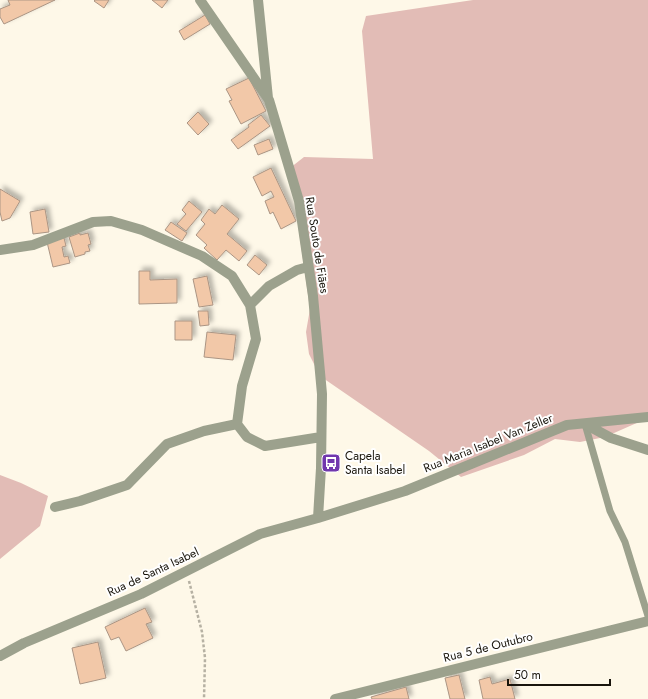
<svg xmlns="http://www.w3.org/2000/svg" width="648" height="699" font-family="Jost,sans-serif">
	<defs>
		<filter id="shadow"><feDropShadow dx="3.5" dy="-3.5" stdDeviation="2" flood-color="#0004"/></filter>
	</defs>
	<rect width="100%" height="100%" fill="#fef8e8"/>
	<path fill="#e2bcb6" d="M473,0h175v418l-43,19 -25,5 -25,-3 -31,16 -63,22 -32,-26 -109,-75 -11,-22 -3,-22 4,-23 -20,-141 14,-11 69,2 -11,-128 4,-15z
		M0,475l21,8 27,13 -8,30 -40,33z"/>
	<path fill="#f2c8a8" stroke="#ab9584" filter="url(#shadow)" d="M8,0h47l-51,24 -4,-7v-8l10,-4z
		M95,0h14l-5,8 -10,-7z
		M152,0h16l-6,8z
		M205,15l5,9 -26,16 -5,-9z
		M249,78l17,33 -25,13 -12,-23 3,-1 -6,-11z
		M198,112l11,12 -11,11 -11,-12z
		M261,115l9,11 -32,23 -7,-9 18,-13 -1,-2z
		M269,139l4,10 -15,6 -4,-10z
		M271,168l25,53 -15,8 -8,-17 -3,2 -5,-13 9,-4 -3,-6 -9,5 -9,-19z
		M0,189l20,12 -10,17 -8,3 -2,-9z
		M189,201l13,11 -16,19 -9,-7 9,-10 -4,-4z
		M222,205l17,14 -12,15 20,17 -8,10 -13,-11 -9,10 -13,-12 3,-3 -11,-10 9,-11 -4,-4 8,-11 6,5z
		M45,209l4,23 -16,2 -3,-22z
		M171,222l16,11 -5,8 -17,-11z
		M80,233v2l8,-2 3,11 -3,1 2,6 -5,1v2l-10,3 -6,-20z
		M64,238l2,8 -4,1 2,10 4,-1 2,7 -17,4 -6,-25z
		M255,255l12,10 -8,10 -12,-10z
		M139,271h11v9l27,-1v24l-38,1z
		M207,276l6,29 -14,2 -6,-28z
		M198,311h10l1,14 -9,1z
		M175,321h17v19h-17z
		M207,332l29,3 -3,25 -29,-3z
		M145,608l7,14 -6,2 7,14 -27,13 -7,-14 -8,3 -6,-13z
		M98,642l8,36 -26,6 -8,-36z
		M459,675l6,24h-15l-5,-21z
		M490,677l2,7 18,-5 5,20h-32l-4,-19z
		M406,687l3,12h-37l-1,-2z"/>
	<g fill="none" stroke-linecap="round" stroke-linejoin="round">
		<path stroke="#b6b1a3" stroke-width="2.5" stroke-dasharray="3 2" stroke-linecap="butt" d="M189,581l13,51 3,26 -1,41"/>
		<path stroke="#9ca18d" stroke-width="7" d="M585,424l25,87 15,31 23,74"/>
		<path stroke="#9ca18d" stroke-width="10" d="M200,0l69,100 30,101 14,95 9,98 -1,74 -3,50
			M258,0l10,98
			M0,250l33,-5 60,-23 18,-1 31,9 60,26 30,20 18,29 6,34 -14,47 -5,38 10,13 18,9 56,-9
			M250,305l19,-19 28,-16 11,-3
			M585,424l26,14 37,12
			M55,507l25,-6 47,-16 40,-41 37,-13 33,-7
			M0,656l24,-13 117,-49 119,-60 58,-16 87,-27 162,-66 81,-8
			M335,699l313,-78"/>
	</g>
	<defs>
		<symbol id="bus-square" viewBox="-11 -11 22 22"><rect x="-9" y="-9" width="18" height="18" rx="4" fill="#7137ad" stroke="#fff"/><path d="M-5-6H5V4H4V6H2V4H-2V6H-4V4H-5ZM-3.5-4V0h7V-4ZM-3.5 1.2v1.5H-2V1.2ZM2 1.2v1.5H3.5V1.2Z" fill="#fff"/></symbol>
	</defs>
	<g fill-rule="evenodd">
		<use href="#bus-square" x="320" y="452" width="22" height="22"/>
	</g>
	<g text-anchor="middle" stroke-width="4" stroke-linejoin="round" paint-order="stroke">
		<g font-size="12" fill="#19150c" stroke="#fff">
			<text transform="translate(317 245) rotate(81)" y="4">Rua Souto de Fiães</text>
			<text transform="translate(488 443) rotate(-22)" y="4">Rua Maria Isabel Van Zeller</text>
			<text transform="translate(153 572) rotate(-25)" y="4">Rua de Santa Isabel</text>
			<text transform="translate(488 647) rotate(-14)" y="4">Rua 5 de Outubro</text>
		</g>
		<g font-size="12" fill="#19150c" stroke="#fff" text-anchor="start">
			<text x="345" y="460">Capela<tspan x="345" dy="14">Santa Isabel</tspan></text>
		</g>
	</g>
	<path d="M508 679v6h102v-6" fill="none" stroke="#19150c" stroke-width="2"/>
	<text x="514" y="679" font-size="12" fill="#19150c" stroke="#ffffff" stroke-width="3" paint-order="stroke">50 m</text>
</svg>
